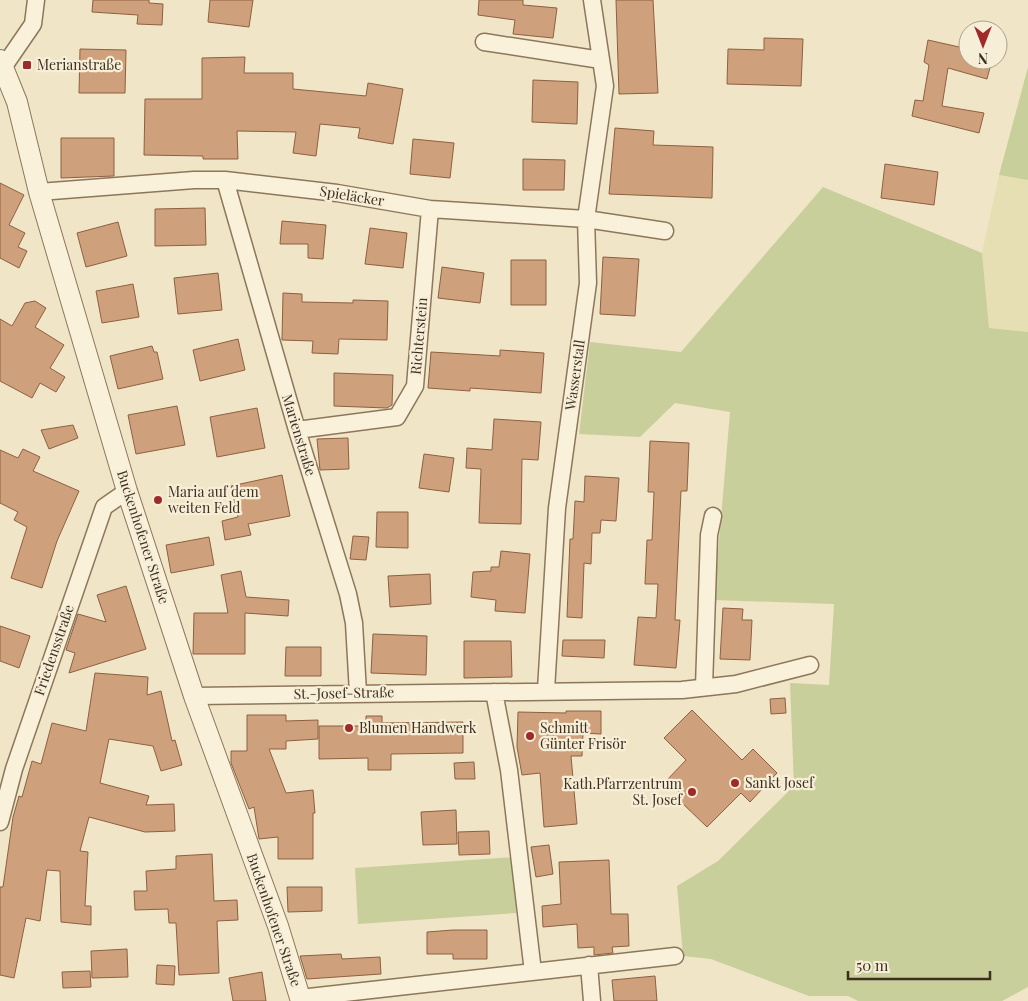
<svg xmlns="http://www.w3.org/2000/svg" width="1028" height="1001" font-family="'Playfair Display',serif">
	<rect width="100%" height="100%" fill="#f0e5c7"/>
	<path fill="#e6dfb4" d="M999,175l29,5v152l-39,-4 -7,-75z"/>
	<path fill="#c8cf9a" d="M1028,67v113l-29,-5z
		M823,187l159,66 7,75 39,4v655l-26,14h-144l-10,-5h-39l-98,-37 -28,-3 -6,-70 41,-25 76,-75 -4,-103 39,2 5,-81 -120,-4 16,-188 -55,-9 -35,34 -61,-3 11,-92 91,10z
		M514,857l2,56 -158,11 -3,-56z"/>
	<path fill="#cfa07c" stroke="#8d6040" d="M93,0h56v3l14,1 -1,21 -25,-1 1,-9 -46,-3z
		M210,0h43l-4,27 -41,-5z
		M479,0h44v5l34,3 -4,30 -40,-4 2,-14 -37,-5z
		M616,0h37l5,93 -39,1z
		M764,38l39,1 -2,47 -74,-2 1,-35 36,1z
		M928,40l40,9v11h24l-5,19 -39,-11 -6,38 42,7 -5,20 -67,-17 3,-16 8,1 6,-36 -5,-3z
		M80,49l46,1 -1,43h-46z
		M245,57l-1,16h49v16l73,7 2,-13 35,6 -10,55 -35,-6 2,-10 -40,-4 -4,32 -23,-3 3,-21 -59,-1 1,28h-35v-3l-59,-1 1,-56h57v-41z
		M533,80l45,2 -1,42 -45,-2z
		M615,128l39,3 -1,14 60,2 -1,51 -103,-4z
		M61,138h53v38l-53,2z
		M413,139l41,4 -4,35 -40,-4z
		M523,159l42,1 -1,30h-41z
		M885,164l53,8 -4,33 -53,-7z
		M0,183l24,12 -15,30 16,8 -7,14 9,4 -8,17 -19,-10z
		M205,208l1,37 -51,1v-37z
		M282,221l44,4 -3,34 -15,-1v-14h-28z
		M118,222l9,34 -41,11 -9,-34z
		M370,228l37,5 -4,35 -38,-4z
		M603,257l36,2 -4,57 -35,-2z
		M511,260h35v45h-35z
		M442,267l42,6 -4,30 -42,-5z
		M218,273l4,37 -44,4 -4,-36z
		M133,284l6,33 -37,6 -6,-32z
		M283,293l19,1v8l51,1v-3l35,1 -1,39 -48,-1 -1,15 -26,-1 1,-12 -31,-1z
		M35,301l11,7 -11,19 29,18 -14,23 15,9 -9,15 -16,-9 -8,15 -32,-17v-62l12,7 13,-23z
		M238,339l7,31 -45,11 -7,-31z
		M152,346l2,6h3l6,27 -45,10 -8,-33z
		M500,350l44,3 -3,40 -71,-5v3l-42,-3 3,-36 69,4z
		M334,373l59,2 -1,30 -5,3 -53,-2z
		M177,406l8,39 -49,9 -8,-39z
		M257,408l8,40 -48,9 -7,-40z
		M494,419l47,3 -3,38 -16,-1 -1,65 -42,-1 2,-54 -15,-1 1,-20 25,2z
		M73,425l5,13 -29,11 -8,-19z
		M348,438l1,31 -29,1 -3,-31z
		M650,441l39,2 -2,48h-6l-6,129h5l-4,48 -42,-3 4,-48 18,1 2,-34h-13l2,-44h5l2,-48h-6z
		M23,449l17,8 -7,14 46,20 -22,50 -15,47 -31,-10 16,-51 -13,-7 4,-8 -18,-9v-53l18,8z
		M424,454l30,4 -5,34 -30,-4z
		M282,475l8,41 -42,8 3,11 -26,5 -3,-19 16,-4 -7,-31z
		M585,476l34,2 -3,43 -15,-1 -1,13h-8l-1,31 -7,-1 -2,55 -15,-1 3,-78h3l2,-38 9,1z
		M377,512h31v36l-32,-1z
		M353,536l16,1 -3,23 -16,-1z
		M209,537l5,28 -43,8 -5,-28z
		M501,551l29,3 -5,59 -30,-2 1,-11 -25,-3 2,-25 18,-1v-4h8z
		M241,571l5,26 43,3 -1,16 -43,-3v41h-52l1,-41h34l-7,-38z
		M430,574l1,30 -41,3 -2,-31z
		M126,586l20,63 -77,24 6,-20 -9,-3 12,-36 28,8 -9,-27z
		M723,608l20,1 -1,11h10l-2,40 -30,-1z
		M0,626l30,10 -11,32 -19,-7z
		M373,634l54,2 -1,39 -55,-2z
		M563,640h42l-1,18 -42,-2z
		M464,641h47l1,36 -48,1z
		M286,647h35v29h-36z
		M95,673l53,4 -1,18 14,-4 11,50 3,-1 7,25 -21,6 -8,-25 -44,-7 -9,44 49,13 -3,9 28,-1 1,27 -30,1 -56,-15 -9,34 8,1 -3,54h6v19l-30,-3 -1,-51 -13,-1 -7,51 -14,-3 -12,60 -14,-3v-88h3l10,-70 6,-21 3,1 10,-36 9,3 11,-41 34,8z
		M785,698l1,15 -15,1 -1,-15z
		M692,710l50,50 11,-11 24,24 -27,29 -9,-9 -34,34 -27,-26 4,-4 -17,-17 19,-20 -22,-22z
		M566,711h35v23l-18,-1 -1,23h-11l6,68 -33,3 -4,-54 -18,2 -5,-28 1,-35 48,1z
		M247,715h39v6l32,-1v19l-32,2v8h-17l17,44 27,-3 2,23h-2v46h-35v-22l-19,2 -5,-32 -5,2 -18,-46v-12h16z
		M366,716h16v7l81,-1v31l-72,1v16h-23v-12l-49,1v-33h47z
		M474,762l1,17h-20l-1,-16z
		M456,810l1,34 -34,1 -2,-33z
		M489,831l1,23 -31,1 -1,-23z
		M549,845l4,29 -17,3 -5,-30z
		M212,854l2,47 23,-1 1,20 -21,1 2,52 -40,2 -3,-52h-7l-1,-14 -33,1 -1,-19h13l-1,-20 30,-2v-13z
		M609,860l2,54h17l1,32 -17,1 1,6 -19,2v-8l-16,1 -1,-24 -34,3 -1,-21 19,-2 -2,-42z
		M287,887h35v24l-34,1z
		M453,930h34v29h-34v-5h-26v-22z
		M127,949l1,28 -36,1 -1,-27z
		M341,954l1,5 38,-2 1,17 -74,5 -7,-23z
		M157,965l18,1 -1,19 -18,-1z
		M90,971l1,16 -28,1 -1,-16z
		M262,972l4,29h-33l-4,-23z
		M655,976l2,25h-43l-2,-21z"/>
	<g fill="none" stroke-linecap="round" stroke-linejoin="round">
		<defs>
			<path id="minor" d="M484,42l117,18
				M0,72l33,-48 3,-24
				M225,180l72,250 51,164 6,29 4,70
				M39,192l155,-12h31l112,13 93,16 156,10 79,12
				M297,430l100,-13 18,-31 15,-177
				M704,687l5,-152 4,-19
				M546,690l11,-182 31,-225 -2,-64 19,-133 -13,-86
				M494,692l15,78 24,202
				M194,696l488,-6 54,-6 74,-19
				M0,822l14,-53 90,-262 23,-16
				M589,965l3,36
				M300,998l375,-42"/>
			<path id="tertiary" d="M0,60l17,42 22,90 88,299 67,205 84,230 23,75"/>
		</defs>
		<use href="#minor" stroke="#8d775b" stroke-width="19"/>
		<use href="#tertiary" stroke="#8d775b" stroke-width="22"/>
		<use href="#minor" stroke="#faf1db" stroke-width="16"/>
		<use href="#tertiary" stroke="#faf1db" stroke-width="20"/>
	</g>
	<g fill="#9e2a29" stroke="#f7eed7" stroke-width="2">
		<rect x="22" y="60" width="10" height="10" rx="2.5"/>
		<circle cx="158" cy="500" r="5"/>
		<circle cx="349" cy="728" r="5"/>
		<circle cx="530" cy="736" r="5"/>
		<circle cx="735" cy="783" r="5"/>
		<circle cx="692" cy="792" r="5"/>
	</g>
	<g text-anchor="middle" stroke-width="4.5" stroke-linejoin="round" paint-order="stroke">
		<g font-size="14" fill="#3d2e20" stroke="#f7eed7" text-anchor="start">
			<text x="37" y="70">Merianstraße</text>
			<text x="168" y="497">Maria auf dem<tspan x="168" dy="16">weiten Feld</tspan></text>
			<text x="359" y="733">Blumen Handwerk</text>
			<text x="540" y="733">Schmitt<tspan x="540" dy="16">Günter Frisör</tspan></text>
			<text x="745" y="788">Sankt Josef</text>
			<text x="682" y="789" text-anchor="end">Kath.Pfarrzentrum<tspan x="682" dy="16">St. Josef</tspan></text>
		</g>
		<g font-size="14" fill="#3d2e20" stroke="#f7eed7">
			<text transform="translate(352 196) rotate(9)" y="5">Spieläcker</text>
			<text transform="translate(419 336) rotate(-85)" y="5">Richterstein</text>
			<text transform="translate(575 375) rotate(-82)" y="5">Wasserstall</text>
			<text transform="translate(299 435) rotate(73)" y="5">Marienstraße</text>
			<text transform="translate(143 537) rotate(72)" y="5">Buckenhofener Straße</text>
			<text transform="translate(54 650) rotate(-71)" y="5">Friedensstraße</text>
			<text transform="translate(344 693) rotate(-1)" y="5">St.-Josef-Straße</text>
			<text transform="translate(274 920) rotate(71)" y="5">Buckenhofener Straße</text>
		</g>
	</g>
	<g transform="translate(983 45) rotate(180)"><circle r="24" fill="#f7eed7" stroke="#ada18e"/>
	<path d="M0-4L9 19L0 12L-9 19Z" fill="#9e2a29"/>
	<text y="-8" font-size="14" font-weight="bold" text-anchor="middle" fill="#3d2e20">N</text>
	</g>
	<path d="M848 971v8h142v-8" fill="none" stroke="#3d2e20" stroke-width="2.5"/>
	<text x="856" y="971" font-size="15" fill="#3d2e20" stroke="#f7eed7" stroke-width="4" paint-order="stroke">50 m</text>
</svg>
